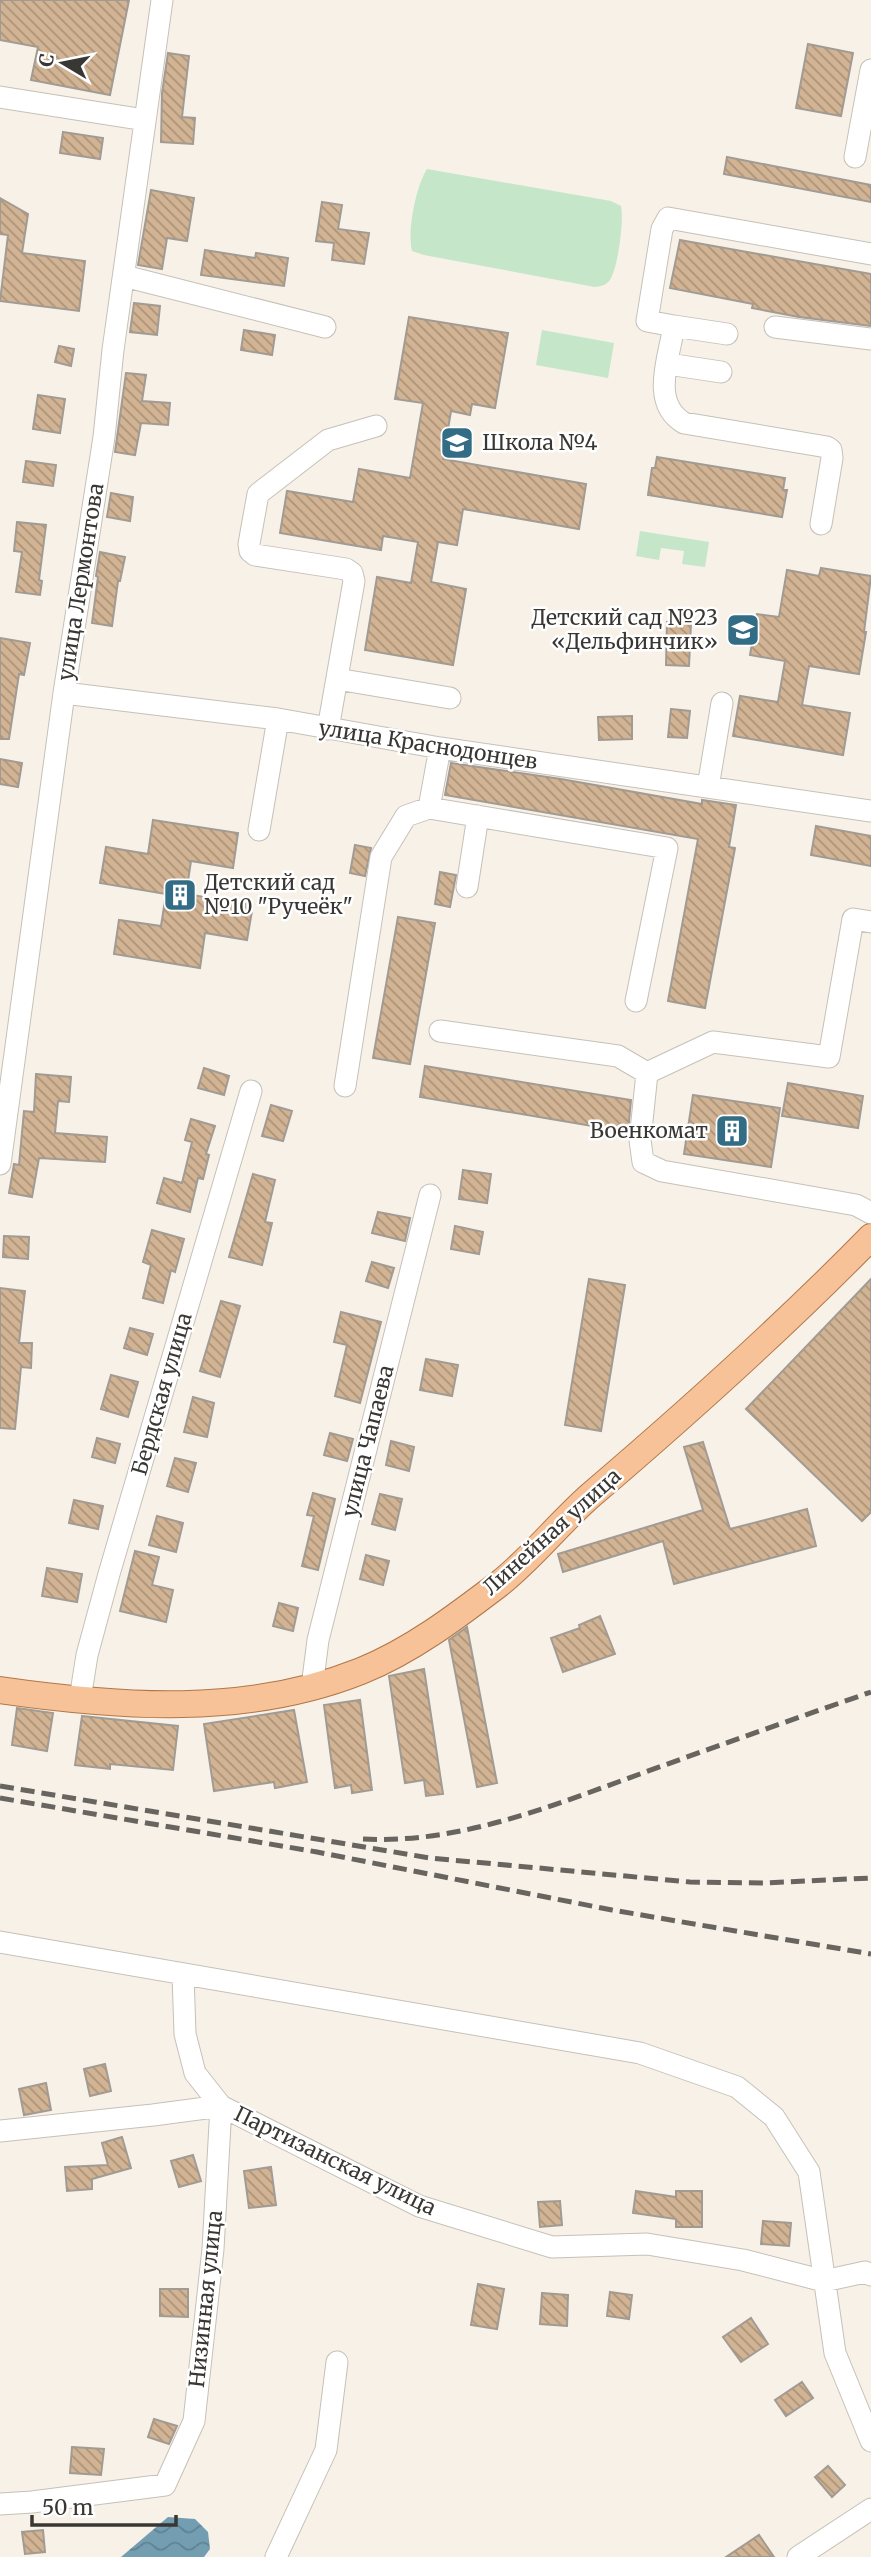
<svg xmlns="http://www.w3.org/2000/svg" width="871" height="2557" font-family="Merriweather,serif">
	<defs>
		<pattern id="water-waves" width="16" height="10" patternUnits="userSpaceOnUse" patternTransform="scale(1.75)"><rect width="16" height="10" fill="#739eb2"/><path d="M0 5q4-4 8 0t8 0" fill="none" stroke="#5f8291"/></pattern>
		<pattern id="building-back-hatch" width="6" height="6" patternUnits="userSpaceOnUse" patternTransform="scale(1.75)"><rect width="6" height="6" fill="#d2b494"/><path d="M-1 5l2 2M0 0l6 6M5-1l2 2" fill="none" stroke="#ab9379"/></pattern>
	</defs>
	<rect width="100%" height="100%" fill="#f7f1e8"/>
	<path fill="#c5e6c8" d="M427,169l184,32 10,5c3,14 -3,62 -11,74 -4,5 -8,6 -15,7l-171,-32 -12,-4c-5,-20 4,-65 15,-82z
		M542,330l72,13 -6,35 -72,-13z
		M640,531l69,11 -4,25 -23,-3 2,-13 -23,-3 -2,12 -23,-4z"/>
	<path fill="url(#water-waves)" d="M168,2517l27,2 13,13 2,17 -6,8h-83z"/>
	<path fill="url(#building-back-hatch)" stroke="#a29b93" stroke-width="2" d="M0,0h129l-19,95 -79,-15 7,-33 -38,-7z
		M808,44l45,9 -12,63 -45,-8z
		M168,53l21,3 -7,61 13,1 -2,26 -32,-2 1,-49z
		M63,132l40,6 -3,21 -40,-6z
		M727,157l144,28v17l-147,-28z
		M151,190l43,8 -7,43 -20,-3 -5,31 -24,-4z
		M0,198l28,16 -6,39 63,8 -6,50 -79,-10 8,-66 -8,-1z
		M322,202l20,3 -4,24 31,4 -5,31 -32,-4 2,-17 -18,-2z
		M680,240l191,34v52l-72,-9 -47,-9 1,-4 -83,-16z
		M205,250l50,8 1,-5 32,5 -4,28 -83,-11z
		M134,303l26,3 -3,29 -27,-3z
		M409,317l99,16 -13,75 -23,-4 -2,11 -19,-4 -8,48 143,25 -7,45 -116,-20 -6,36 -19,-3 -7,40 35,7 -13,76 -88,-15 12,-73 34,6 7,-41 -35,-6 -2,14 -101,-17 7,-42 66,11 6,-33 51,9 13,-75 -28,-4z
		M244,330l31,5 -3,20 -31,-5z
		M59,346l15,3 -3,17 -16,-4z
		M126,373l20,2 -4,26 28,2 -2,22 -27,-2 -6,32 -20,-3z
		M38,395l27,4 -5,34 -27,-4z
		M657,457l128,21 -2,12h4l-5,27 -134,-22 4,-27h3z
		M26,461l30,4 -3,21 -30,-4z
		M111,493l22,4 -3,24 -23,-4z
		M17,522l29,3 -7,55 3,1 -2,14 -24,-3 6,-40 -8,-1z
		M100,552l25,5 -5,24h-2l-6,45 -20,-3 6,-46 -2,-1z
		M821,568l50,8 -7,56h2l-7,42 -50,-8 -7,39 48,8 -7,42 -110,-19 7,-40 38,6 7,-41 -35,-6 7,-41 22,3 8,-47 32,6z
		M667,622l24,1 -2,43 -23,-1z
		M0,638l30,5 -6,32 -5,-1 -10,65h-9z
		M671,709l19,2 -3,27 -19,-1z
		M632,716v23l-33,1 -1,-23z
		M0,759l22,4 -4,24 -18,-3z
		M451,763l110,16 141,25v-4l34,5 -7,42 6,1 -30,160 -37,-7 30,-162 -253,-44z
		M153,820l85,13 -5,35 -42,-7 -5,33 67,11 -6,35 -42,-7 -5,35 -86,-14 5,-34 42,6 5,-32 -66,-11 6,-36 42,7z
		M816,826l55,10v30l-60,-11z
		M355,845l16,3 -6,28 -15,-3z
		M440,872l16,3 -6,32 -15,-3z
		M398,917l37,6 -25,141 -37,-6z
		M425,1066l206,34 -3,32 -208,-35z
		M204,1068l25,8 -5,19 -26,-7z
		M36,1074l35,3 -2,25 -11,-1 -3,32 52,4 -2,25 -66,-4 -7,39 -23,-4 5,-29 5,1 5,-54 10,1z
		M788,1083l75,13 -5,32 -76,-12z
		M693,1095l87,13 -9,59 -87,-13z
		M271,1105l21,6 -9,30 -21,-5z
		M191,1119l24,7 -9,28 3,1 -6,24 -5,-1 -8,34 -33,-9 7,-25 18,5 10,-41 -7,-2z
		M463,1170l28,4 -4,29 -28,-4z
		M253,1174l22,6 -10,42 7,1 -10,42 -33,-8z
		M378,1212l32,6 -5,23 -33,-8z
		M455,1226l28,6 -4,22 -28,-5z
		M152,1230l32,9 -9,33 -4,-2 -8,33 -20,-5 8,-33 -8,-3z
		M4,1236l25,1 -1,22 -25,-2z
		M372,1262l22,6 -6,20 -22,-7z
		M589,1279l36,6 -24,146 -36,-6z
		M871,1279v233l-9,9 -116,-112z
		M0,1288l25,3 -6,52h13l-1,25 -10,-1 -6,62 -15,-1z
		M221,1301l19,5 -20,71 -20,-6z
		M341,1312l40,10 -21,81 -25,-7 12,-51 -13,-3z
		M130,1328l23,6 -6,21 -23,-7z
		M426,1359l32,6 -6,31 -32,-6z
		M111,1375l27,7 -10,35 -27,-8z
		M193,1397l21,6 -7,34 -23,-5z
		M330,1433l23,6 -6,22 -23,-6z
		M97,1438l23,6 -5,19 -23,-6z
		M391,1441l23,6 -5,24 -23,-6z
		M703,1442l27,87 77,-20 9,37 -142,38 -11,-43 -100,31 -5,-18 145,-44 -19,-63z
		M175,1458l21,5 -8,29 -21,-6z
		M313,1493l22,6 -17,71 -16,-4 12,-50 -7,-1z
		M380,1494l22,5 -7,31 -23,-6z
		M74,1500l29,6 -5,23 -29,-6z
		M157,1516l26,7 -7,29 -27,-7z
		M135,1551l24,6 -7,28 21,5 -7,32 -46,-11z
		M366,1555l23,6 -6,24 -23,-6z
		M47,1568l35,6 -5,28 -35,-6z
		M279,1603l19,5 -5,23 -20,-5z
		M600,1616l15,38 -52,18 -12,-34 29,-10 -1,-3z
		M467,1627l30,156 -20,4 -28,-147z
		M424,1669l19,125 -17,2 -2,-16 -19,3 -16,-107z
		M360,1700l12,90 -20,3 -1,-8 -16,3 -11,-83z
		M17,1708l36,5 -6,38 -35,-6z
		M294,1710l13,72 -32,6 -1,-6 -60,9 -10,-67z
		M82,1716l96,10 -5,44 -63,-6v5l-35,-4z
		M105,2064l6,27 -21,5 -6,-27z
		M46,2083l5,27 -27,5 -5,-26z
		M122,2137l9,31 -39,11v10l-25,2 -2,-24 43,-2 -6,-22z
		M193,2155l8,26 -22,6 -8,-26z
		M271,2167l5,38 -27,3 -5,-37z
		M636,2191l40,6v-6h26v36h-26v-8l-43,-6z
		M560,2201l2,24 -22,2 -2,-25z
		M763,2221l28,2 -2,23 -28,-2z
		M478,2284l26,5 -7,40 -26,-4z
		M160,2289h28v28l-28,-1z
		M610,2292l22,3 -3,24 -22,-3z
		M542,2293l26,2 -1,31 -27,-2z
		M751,2318l17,26 -27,18 -18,-25z
		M802,2382l11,16 -27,18 -11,-16z
		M154,2419l23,7 -8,18 -21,-7z
		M72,2447l32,2 -3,26 -31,-2z
		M828,2466l17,19 -13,12 -17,-20z
		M43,2530l2,22 -20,2 -3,-22z
		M759,2535l15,22h-48z"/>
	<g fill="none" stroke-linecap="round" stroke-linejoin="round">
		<defs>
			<path id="minor" d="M0,97l145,23
				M855,157l16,-87
				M124,276l201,51
				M674,326l53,8
				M775,327l96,12
				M668,364l53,8
				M821,524l11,-66 -1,-8 -4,-3 -143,-24c-34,-20 -15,-65 -10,-97l-27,-5 15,-92 6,-11 203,36
				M337,679l113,19
				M64,693l214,26 162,29 431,63
				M328,729l26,-148 -2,-8 -6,-4 -91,-14 -5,-4 -1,-7 9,-50 70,-54 48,-14
				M708,787l14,-84
				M429,808l238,40 -31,153
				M259,830l19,-111
				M467,887l11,-71
				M440,1031l178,25 29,17 -7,67 3,22 19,9 194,34 15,8
				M647,1073l66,-31 116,15 24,-138 18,3
				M345,1086l36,-229 25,-41 23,-8 11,-60
				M0,1164l64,-471 40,-256 9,-87 49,-350
				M312,1687l6,-47 112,-445
				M80,1699l7,-44 22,-81 142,-483
				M0,1942l640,111 97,34 37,30 35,55 26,181 36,88
				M183,1974l2,60 10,39 26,33
				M0,2131l153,-16 68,-9 198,100 133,41 95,-3 96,16 81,21 41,-9 6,3
				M0,2504l32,-2 133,-17 29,-64 19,-172 8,-143
				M276,2557l50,-107 11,-88
				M798,2557l73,-48"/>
			<path id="major" d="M0,1690c119,17 246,27 361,-19 50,-20 96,-55 138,-87 33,-26 60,-61 92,-89 96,-82 191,-167 280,-258"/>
		</defs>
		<use href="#minor" stroke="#c6c1b8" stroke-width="23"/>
		<use href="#major" stroke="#b17748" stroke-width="28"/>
		<use href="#minor" stroke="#fff" stroke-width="21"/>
		<use href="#major" stroke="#f7c298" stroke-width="26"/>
		<path stroke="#686560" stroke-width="5" stroke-dasharray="14 7" stroke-linecap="butt" d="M0,1786l430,72 260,24 73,1 108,-5
			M0,1798l317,54 295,58 259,44
			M363,1839c97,5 188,-33 277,-65 77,-28 154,-55 231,-82"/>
	</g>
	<defs>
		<symbol id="school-square" viewBox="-11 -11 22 22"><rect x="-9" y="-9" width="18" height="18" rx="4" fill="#326c85" stroke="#fff"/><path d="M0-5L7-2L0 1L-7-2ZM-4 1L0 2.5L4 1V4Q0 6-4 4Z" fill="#fff"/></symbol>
		<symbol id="building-square" viewBox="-11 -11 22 22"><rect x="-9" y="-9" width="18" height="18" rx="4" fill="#326c85" stroke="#fff"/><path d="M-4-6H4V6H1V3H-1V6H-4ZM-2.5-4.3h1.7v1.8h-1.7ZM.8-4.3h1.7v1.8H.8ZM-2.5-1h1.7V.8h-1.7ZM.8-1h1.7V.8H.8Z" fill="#fff"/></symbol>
	</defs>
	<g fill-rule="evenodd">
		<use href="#school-square" x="438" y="424" width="38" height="38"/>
		<use href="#school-square" x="724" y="611" width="38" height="38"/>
		<use href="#building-square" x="161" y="876" width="38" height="38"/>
		<use href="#building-square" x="713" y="1112" width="38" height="38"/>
	</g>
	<g text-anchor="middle" stroke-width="5" stroke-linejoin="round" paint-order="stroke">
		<g font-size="21" fill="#393733" stroke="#fff" text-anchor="start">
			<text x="482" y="450">Школа №4</text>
			<text x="718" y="625" text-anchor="end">Детский сад №23<tspan x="718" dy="24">«Дельфинчик»</tspan></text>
			<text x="204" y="890">Детский сад<tspan x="204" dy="24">№10 "Ручеёк"</tspan></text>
			<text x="708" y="1138" text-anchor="end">Военкомат</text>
		</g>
		<g font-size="21" fill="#393733" stroke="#fff">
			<text transform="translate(81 582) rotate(-81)" y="7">улица Лермонтова</text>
			<text transform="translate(428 745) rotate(9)" y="7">улица Краснодонцев</text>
			<text transform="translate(162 1394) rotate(-74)" y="7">Бердская улица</text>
			<text transform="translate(368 1441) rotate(-76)" y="7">улица Чапаева</text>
			<text transform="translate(552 1532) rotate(-42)" y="7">Линейная улица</text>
			<text transform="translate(335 2161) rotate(26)" y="7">Партизанская улица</text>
			<text transform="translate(206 2299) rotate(-84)" y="7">Низинная улица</text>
		</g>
	</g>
	<g transform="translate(63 63) rotate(280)" stroke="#ffffff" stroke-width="5" paint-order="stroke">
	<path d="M0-5L12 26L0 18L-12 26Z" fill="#393733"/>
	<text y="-10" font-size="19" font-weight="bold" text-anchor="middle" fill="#393733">С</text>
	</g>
	<path d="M32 2515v10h144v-10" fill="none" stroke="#393733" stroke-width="3.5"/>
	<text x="42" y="2515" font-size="21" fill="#393733" stroke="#ffffff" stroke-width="5" paint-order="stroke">50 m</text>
</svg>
